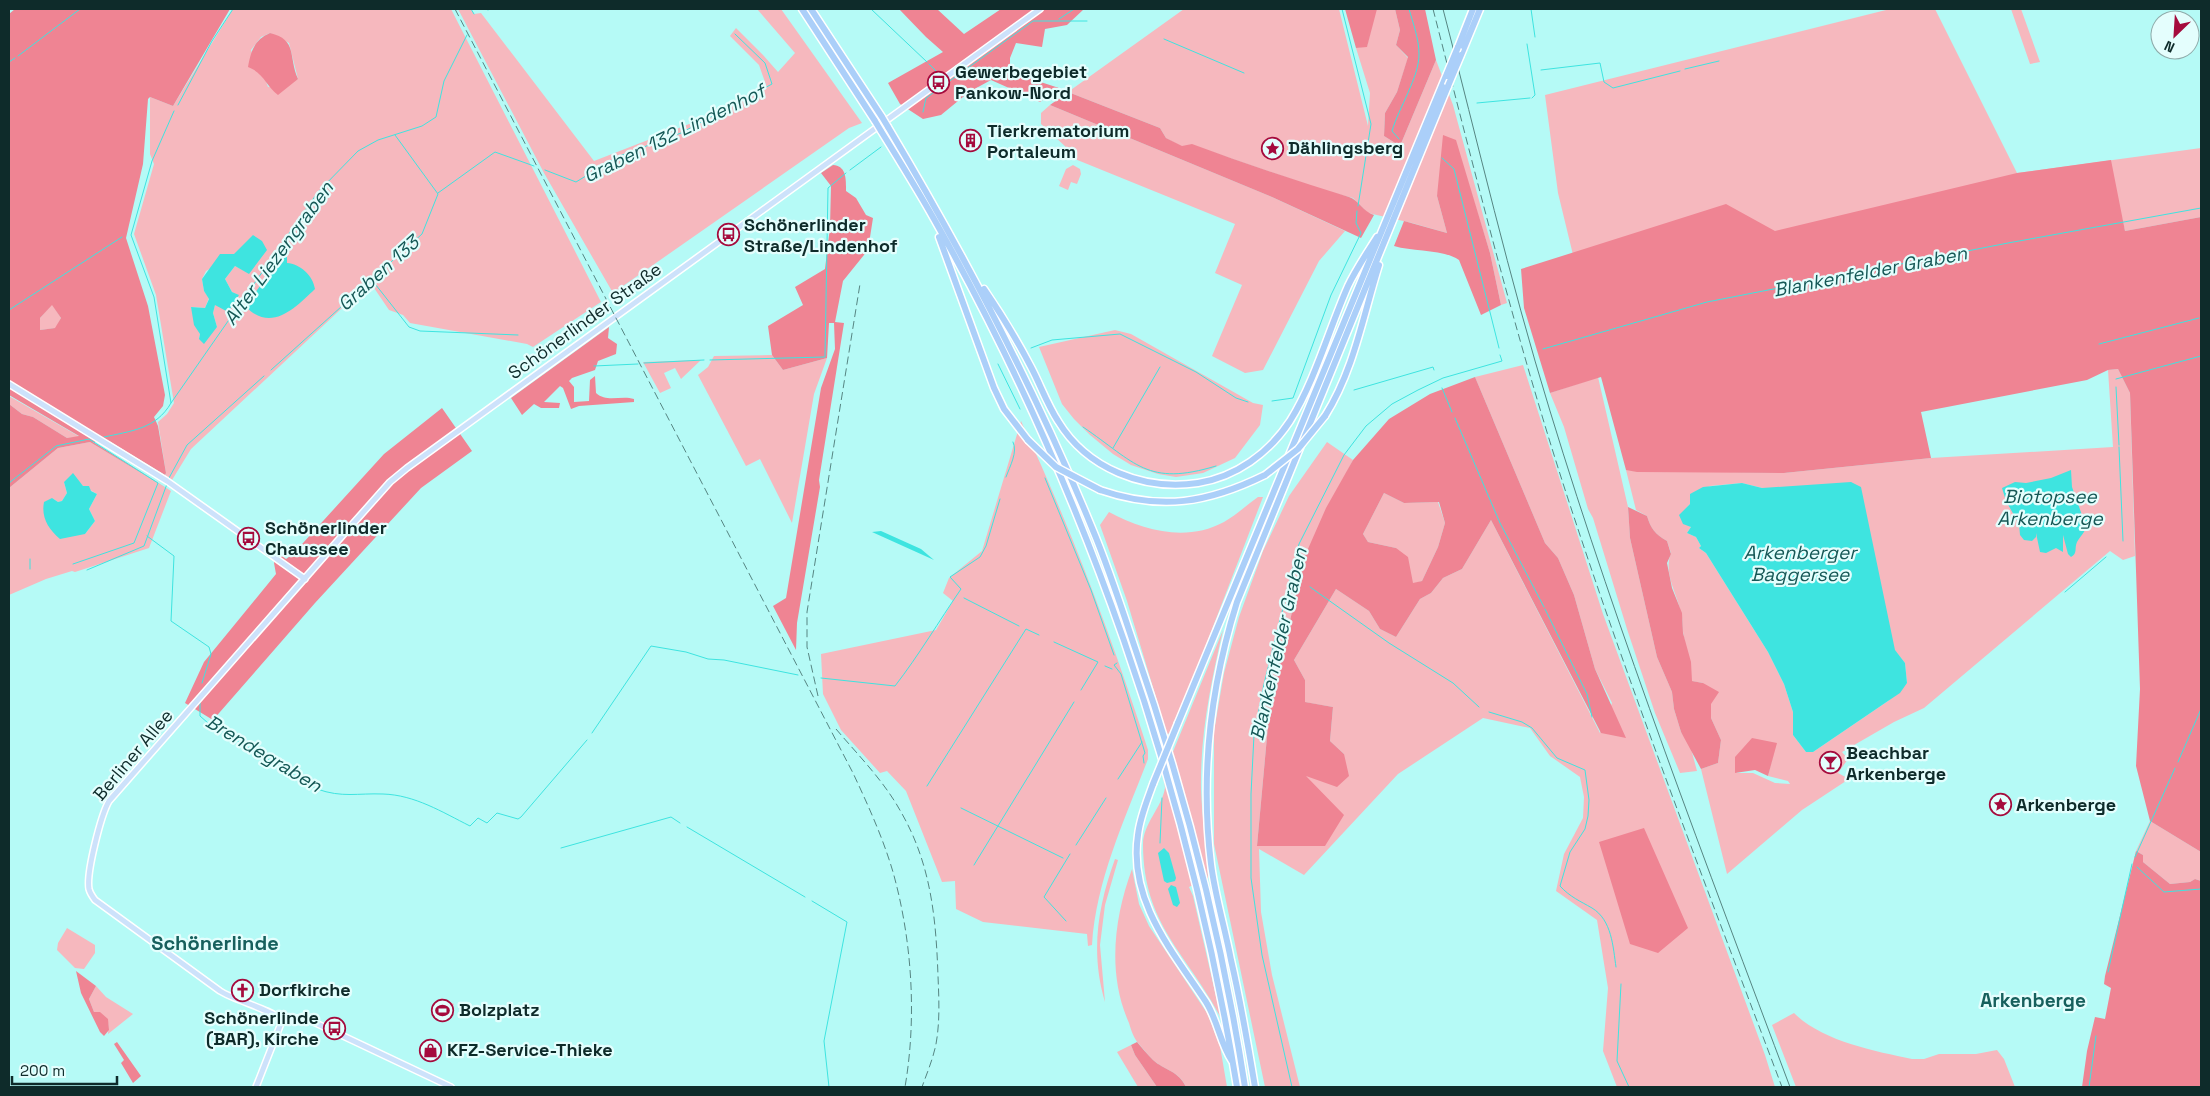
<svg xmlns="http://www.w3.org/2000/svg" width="2210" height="1096" font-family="'Space Grotesk',sans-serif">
	<rect width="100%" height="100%" fill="#b5faf6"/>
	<path fill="#f6b8be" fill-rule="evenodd" d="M233,9h218l150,293 -68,45 -6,-3 -117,-21 -7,-8 -14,-5 -19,-28 -179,167 -19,31 -7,-5 1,-2 -8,-51 9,-8 7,-11 -18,-108 -22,-61 20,-70 -4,-10v-57l23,9zM270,33l19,10 9,36 -30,8 -4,-11 -7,-6 -6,-20 10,-13zM254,235l-5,38 -14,-7 -10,13 7,13 6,3 -23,10 -2,8 4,14 -18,12 1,-5 -9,-27 14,1 4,-10 -5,-7 -2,-12 4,-8 28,-16z
		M458,9h13l3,5 7,-1 113,148 108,-42 64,-34 -7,-20 -29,-29 6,-8 27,27 15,17 17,-19 -38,-44h24l81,114 -13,5 -236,165 -69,-120z
		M1184,9h155l29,117 2,-33 -14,-45 11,-2 9,-37h19l5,21 -4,15 12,13 -11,34 -12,21 -1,23 16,10 36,-86 17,45 54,198 -6,2 -11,-52 -35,-113 -18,56 10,37 -35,-10 -44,-10 -15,-15 -27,-7 -134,-46 -10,2 -16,-9 -6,-10 -92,-36z
		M1890,9h45l82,164 184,-25v69l-76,14 -3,-13 -547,45 -17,-70 -13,-98z
		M2011,9h10l19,53 -10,2z
		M1050,105l222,92 73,34 -26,30 -56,109 -18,3 -33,-17 30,-71 -27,-12 20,-49 -170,-69 2,-7 -26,-24v-11z
		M1073,165l7,4 1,5 -4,10 -6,-2 -3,8 -9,-4 7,-17z
		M52,304l9,14 -5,10 -16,2v-12z
		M1115,330l16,4 122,69 10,2 -3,20 -25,33 -32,15 -27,4 -18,-3 -27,-9 -18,-11 -23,-19 -16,-16 -12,-15 -23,-57z
		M772,355l11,15 44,-12 -13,36 -22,129 -32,-64 -14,7 -48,-91 10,-8 6,-11z
		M701,360l-20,19 -6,-11 -11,5 7,15 -11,5 -17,-31z
		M1523,365l80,249 162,441 10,32h-158l-14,-36 5,-63 -11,-68 -41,-29 8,-37 19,-36 1,-21 -4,-20 -30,-21 -20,-28 -47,-10 -85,56 -94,101 -45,-26 2,63 11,63 28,112h-35l-51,-243v-113l10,-58 15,-56 24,-66 26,-55 38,-54 26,18 -49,98 -35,157 -12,131 48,-71 39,-21 -14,-13 3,-34 -29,-5 1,-22 -11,-20 42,-71 33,22 11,18 16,8 24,-38 11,-6 12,-15 19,-9 29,-49 109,213 12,-30 -17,-34 -21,-74 -16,-37 -13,-15 -70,-166z
		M2118,369l12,24 5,163 -12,4 -13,-9 -186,157 -30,14 -52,30 6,7 -10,14 11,6 -47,31 -75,64 -26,-105 17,-6 3,-23 -10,-22v-14l-8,-21 -12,-2c0,-20 -5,-31 -8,-49 -1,-7 0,-13 -2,-19 -4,-20 -18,-40 -10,-60l-4,-12c-12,-7 -16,-12 -20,-25l-11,-6 -10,-40 158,3 147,-15 182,-11 -5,-77zM1742,483l20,5 143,175 2,20 -19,18 -75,51h-7l-13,-17v-23l-9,-28 -16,-32 -62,-99 -7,-5 2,-2 -5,-9 -9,-4 4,-6 -10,-8 2,-7 7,-8v-7l20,-11zM1776,743l-8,33 20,5 2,3 -15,-1 -22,-10h-17z
		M1598,377l30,130 2,31 27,119 15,35 2,17 7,23 9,13 7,26 -17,2 -25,-60 -28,-84 -34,-111 -5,-9 -24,-82 -14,-34z
		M9,396l71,41 -13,1 -34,-21 -11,-3 -13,-10z
		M1021,421c50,107 91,217 127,329v9c-23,60 -52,121 -56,186l-4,1 -1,-12 -104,-12 -27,-13 -1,-28 -13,1 -36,-91 -19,-20 -7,2 -39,-43 -18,-36 -2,-40 115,-24 17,-29 -10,-8 6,-15 33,-27z
		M90,442l81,49 -22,57 -74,24 -3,-1 -26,8 -37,16v-107l49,-40zM78,481l5,5 14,8 -8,15 6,12 -10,13 -33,-36 6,4 4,-1 5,-8 -3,-11z
		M1384,493l20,10 34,-1 7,21 -7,24 -16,34 -9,3 -17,-36 -28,-6 -5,-8z
		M1258,497h5l-91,236 -5,1 -40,-133 -27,-76 9,-13c35,19 78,30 115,10 12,-7 23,-17 34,-25z
		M1223,630c-12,52 -23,105 -22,159 1,30 6,59 7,89l-19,9 4,9 28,122c-34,-65 -78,-93 -78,-174 0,-20 19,-37 22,-56 0,-4 -2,-8 -2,-12z
		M2150,821l51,31v29l-6,-2 -5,3 -20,2 -27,-22v-7l-7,-4z
		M1115,859l3,1 -13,45 -5,40 5,57c-15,-50 -7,-96 10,-143z
		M1132,869l7,35 10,22 58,87 13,33 7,41h-41c-6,-15 -21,-17 -32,-26 -5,-5 -11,-12 -15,-17 -5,-5 -8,-14 -10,-21 -22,-49 -15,-105 3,-154z
		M67,928l28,17v8l-11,16 -9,-1 -18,-18 1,-7z
		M96,986l10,11 27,17 -25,20c1,-14 1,-16 -14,-22l-5,-13z
		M441,998l13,6 -10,18 -12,-7z
		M1794,1013c28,28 80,38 118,46h12l15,-5h37l21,-4 7,9 11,28h-219l-24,-62z
		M1131,1045l4,10 22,32h-19l-21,-35z"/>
	<path fill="#ef8493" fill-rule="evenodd" d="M15,9h215l-57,97 -23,-9 -2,2 -5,65 -17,74 22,68 17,89 -2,11 -9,11 4,9 8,47 -1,2 -56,-34 -16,1 78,49 -81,-49 -32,6 -49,40v-84l13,10 11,3 34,21 12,-2 -70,-41v-381zM52,305l9,13 -6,10 -15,2v-12z
		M899,9h38l27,25 37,-25h83l-17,16 -22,4 -3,18 -26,-4 -6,15v14l49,16 -19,14 -49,-22 -22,12 -28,23 -18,4 -23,-15 -12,-21 55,-31 -17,-15z
		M1345,9h32l-10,38 -11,1z
		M1395,9h30l11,51 -36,86 -16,-10 1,-23 12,-21 11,-35 -12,-12 4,-15z
		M270,33c28,7 18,23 28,46l-20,16c-12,-9 -14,-22 -30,-28 3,-16 6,-27 22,-34z
		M1068,92l92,36 6,10 16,8 10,-2c52,19 104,37 157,53 10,3 14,15 25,18l-13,23 -89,-41 -222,-92z
		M1443,135l13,5 34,113 11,52 -20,10 -22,-55c-16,-11 -45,-8 -65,-14l10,-25 43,12 -10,-37z
		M2111,160l14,71 76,-14v635l-51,-31 -14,-55 4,-77 -10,-296 -12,-24 -10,1 -21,10 -166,32 10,46 -147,15 -147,-1 -11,-2 -25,-93 -51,16 -26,-85 -3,-39 205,-65 49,27 242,-58z
		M833,165c14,1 13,15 13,26l10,7 10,17 7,3 -5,32 -25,31 -8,41 9,1 -25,157 1,7 -23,136 -1,27 -23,-44 13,-8 35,-210 14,-39 -1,-26h-5l-2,35 -44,12 -11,-15 -4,-29 35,-21 -8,-18 30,-18 5,-42 1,-41 -10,-13z
		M609,327l-1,11 9,6 -1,10 -18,7 -3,9 -23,8 -3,3 5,6v15l15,-1 1,-21 5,-4 1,17c11,10 25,2 38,6v3l-55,4 -8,3 -8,-21 -3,-2 -16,16 16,1 -1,5h-18l-7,-4 -12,11 -11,-17z
		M1475,377l70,166 13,15 16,37 21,74 31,69 -25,-5 -110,-213 -29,49 -19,9 -12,15 -11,6 -24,38 -16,-8 -11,-18 -33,-22 -42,71 11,20v22l28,5 -3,34 14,13 5,22 -12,11 -31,-11 38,39 -19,31h-68l12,-131 35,-157 22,-50 27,-48 36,-41 41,-25zM1384,493l20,10 35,-1 6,21 -7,24 -16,34 -9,2 -5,-26 -12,-9 -28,-6 -5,-8z
		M442,408l30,43 -51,37 -106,115 -102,117 -28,-17 19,-41 72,-88 -2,-11 3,-11 9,7 7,-5 91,-100z
		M1628,507l19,9c4,13 8,18 20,25l4,13 -4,9 5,25 10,25 1,20 8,29 1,19 11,2 16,9 -8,12v14l10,22 -3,23 -17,6 -20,-37 -7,-23 -2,-17 -15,-35 -27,-119z
		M1752,738l25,5 -9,33 -13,-6 -20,3v-16z
		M1644,828l44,100 -30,25 -28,-9 -31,-102z
		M2136,851l7,4v7l27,22 20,-2 5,-3 6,2v206h-119l5,-36 8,-34 10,2 6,-31 -7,-4 1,-8z
		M76,971l20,15 -7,13 5,13h6l8,7 1,11 -5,6 -4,-4 -19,-39z
		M117,1042l24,34 -8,7 -12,-20 3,-3 -10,-16z
		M1137,1042c5,6 10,12 16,18 11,10 26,11 33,27h-29l-22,-32 -4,-10z"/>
	<path fill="#3ee4e0" d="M253,235l9,6 5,9 -18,24 -14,-8 -10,13 7,13 7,3 -11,17 -13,-7 -2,8 4,14 -13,17 -5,-5 1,-5 -6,-9 -3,-18 14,1 4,-9 -5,-8 -2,-12 18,-25h14z
		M284,253l3,2v8c13,1 26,12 28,26 -19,18 -43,44 -69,18l3,-6z
		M2071,470l1,17 11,31 4,1c1,11 -5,15 -10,23 -3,7 1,11 -6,15l-3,-3 -5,-19v17l-7,-4 -10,5 -6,-1 -4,-19v4l-4,4 -8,-1 -4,-5 -1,-11 -13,-23 -4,-13 13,-6 11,1 25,-5z
		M73,473l10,13h6l2,5 6,3 -8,15 6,12 -10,13 -25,5c-12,-10 -19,-22 -16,-37l8,-4 6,4 4,-1 5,-8 -3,-11z
		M1851,482l10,5 34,163 10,13 2,20 -7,10 -12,8 -75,51h-7l-13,-17v-23l-9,-28 -16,-32 -62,-99 -7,-5 2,-2 -5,-9 -9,-4 4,-6 -8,-3 -4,-9 11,-11v-10l13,-7 39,-4 20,5z
		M881,531l40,18 13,11 -62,-28z
		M1164,848l5,5 7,25 -1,3 -8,2 -3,-2 -6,-28z
		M1171,885l5,2 4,16 -3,4 -4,-2 -5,-16z"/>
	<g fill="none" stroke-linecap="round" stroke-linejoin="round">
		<path stroke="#3ee4e0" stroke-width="1" d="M471,9l3,5
			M871,9l56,53
			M1342,9l29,115 -13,82
			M1531,9l4,28
			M488,10l2,-1
			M1059,19l15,-10
			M1164,39l80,34
			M1527,44l8,51 -3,3
			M18,56l62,-47
			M9,62l6,-4
			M929,64l11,11
			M1685,69l34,-8
			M1541,70l59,-7 4,19 9,6 67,-17
			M1477,103l53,-5
			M178,105l34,-64 21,-32
			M923,112l3,-14 107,-77h54
			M1399,139l-7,-8c7,-24 27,-53 27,-77 0,-15 -6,-31 -10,-45
			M1442,158l12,11 45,179
			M545,170l31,12 41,-25 64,-24 91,-49 -7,-21 -30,-29
			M850,170l31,-23
			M438,193l57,-41 39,14
			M372,280l37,47 11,4 98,4
			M9,310l113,-73
			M2099,344l100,-26
			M1031,348l21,-8 68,-6 76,38 40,26 12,4
			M1543,349l164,-47 301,-59 193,-35
			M710,360l115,-3 3,-169 18,-15
			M644,363l60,-3
			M998,364l22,45
			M594,366l44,-2
			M271,370l151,-136 16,-40 -43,-59
			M2116,379l85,-23
			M2116,387l3,58
			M1442,388l10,24
			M1354,390l79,-23 1,3
			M1272,401l21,-3 38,-103 30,-62 -5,-10 1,-12
			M171,403l147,-211 40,-41 20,-11 44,-14 14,-9 8,-36 23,-46
			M1455,418l45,105 44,84
			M1083,427c53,36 64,60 133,39
			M104,437c27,-6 52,-8 67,-34l-17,-106 -23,-62 21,-74 22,-50
			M2119,447l4,94
			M1113,448l47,-81
			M1006,477c4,-11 12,-25 7,-35
			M169,478l18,-33 77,-69
			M1045,478l46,112 23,65
			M9,483l47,-37 33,-7 69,44 -24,60 -61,21
			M9,527v2
			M147,536l27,20 -3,65 38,26 2,7 -9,29
			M30,559v10
			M87,570l57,-24 23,-62
			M1310,587l79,56 64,40 26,24
			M2065,592l41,-35
			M964,598l55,28
			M1545,609l42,85 5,23
			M1054,642l44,20 -17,28
			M1117,663l-3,2 7,9 24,79 -2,3 1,7
			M1105,666l7,3
			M821,678l74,8c24,-31 44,-65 66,-97l-11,-12 30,-20 6,-11 14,-47
			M200,703v13l8,7 109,66c25,9 41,4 66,5 32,1 59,18 87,32l8,-8 9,5 10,-10 21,6 3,-2 66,-77
			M1489,712l33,10 10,6 25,30 28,12 4,30 -1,16 -3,13 -15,23 -10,34c10,11 20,15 32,22 20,12 21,39 24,59
			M592,733l59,-87 35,6 22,7 16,1 74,15
			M2178,762l23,-53
			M1118,779l24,-37
			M927,786l99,-157 13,6
			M961,808l102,50
			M687,827l118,70
			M1160,843l2,-45
			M1076,845l30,-47
			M561,848l110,-31 9,6
			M2135,857l40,-89
			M974,865l100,-163
			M2137,867l27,25 37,-3
			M812,901l35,21 -23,119 5,46
			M1066,921l-22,-24 26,-43
			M2108,972l24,-108
			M1621,984l-4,77 12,26
			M1292,1087l-30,-132 -11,-77v-84l3,-59 10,-51 35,-140 45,-89 22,-29 26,-22 26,-14 25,-12 59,-17 -2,-6
			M2089,1087l7,-51"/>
		<defs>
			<path id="major" d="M9,384l158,97 138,98
				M280,1019c-8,-9 -46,-19 -60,-28l-125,-91c-3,-4 -5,-7 -6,-11 -3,-16 12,-74 20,-88l233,-265 48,-54 17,-14 633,-459
				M280,1019l25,-1 146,69
				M256,1087l24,-61v-7"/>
			<path id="highway" d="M802,9l73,112
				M811,9l71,108
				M1458,47l15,-38
				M1461,55l19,-46
				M888,127c77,129 147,262 204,401 16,38 29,78 42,117 50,144 88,292 111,442
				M881,131c18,29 36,58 53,88 152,269 253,564 303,868
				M939,237l55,151 10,21 24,31
				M984,289c17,25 33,51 47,78 9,17 16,37 27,54 29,48 86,70 140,62 38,-6 71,-30 92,-62 25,-40 39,-92 58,-135 8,-17 19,-33 29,-49
				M1325,416c29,-46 38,-100 54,-151
				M1100,490c61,21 108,13 165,-15
				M1178,723l268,-647
				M1153,784c-6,17 -13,33 -15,51 -10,66 35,117 68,167 12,19 14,41 26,59
				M1255,1087c-7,-42 -14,-84 -24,-127 -6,-32 -16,-64 -20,-96 -11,-90 -1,-176 26,-262l211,-516"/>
		</defs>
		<use href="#major" stroke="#fff" stroke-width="8"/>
		<use href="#highway" stroke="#fff" stroke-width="9"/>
		<use href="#major" stroke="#cde2fb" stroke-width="5"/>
		<use href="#highway" stroke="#abcff9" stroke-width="6"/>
		<path stroke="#568582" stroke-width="1" d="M1443,9c35,134 66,269 107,402 70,229 156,452 240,676"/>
		<path stroke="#568582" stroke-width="1" stroke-dasharray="8 4" stroke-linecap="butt" d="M455,9l398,764c15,32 30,65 40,99 19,68 24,145 12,215
			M1433,9c44,171 86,343 142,511 63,191 136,379 207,567
			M818,696l-11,-49v-35l53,-328
			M836,729c22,26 48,52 65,83 30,52 35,106 37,164 1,23 2,46 -2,68 -3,15 -9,29 -14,43"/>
		<defs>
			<path id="highway-bridge" d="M1446,76l12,-29
				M1448,86l13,-31
				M882,117l6,10
				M875,121l6,10
				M1028,440l28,27 44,23
				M1265,475l33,-26 27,-33
				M1153,784l25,-61"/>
		</defs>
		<use href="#highway-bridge" stroke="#fff" stroke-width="9" stroke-linecap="butt"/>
		<use href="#highway-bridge" stroke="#abcff9" stroke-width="6"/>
	</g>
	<defs>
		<symbol id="bus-ring" viewBox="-11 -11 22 22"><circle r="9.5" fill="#e4fefd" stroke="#a50b3d" stroke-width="1.5"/><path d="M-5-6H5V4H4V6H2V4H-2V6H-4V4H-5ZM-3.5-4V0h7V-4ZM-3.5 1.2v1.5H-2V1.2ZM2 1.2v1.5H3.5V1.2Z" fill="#a50b3d"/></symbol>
		<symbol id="building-ring" viewBox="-11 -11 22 22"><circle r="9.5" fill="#e4fefd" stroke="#a50b3d" stroke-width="1.5"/><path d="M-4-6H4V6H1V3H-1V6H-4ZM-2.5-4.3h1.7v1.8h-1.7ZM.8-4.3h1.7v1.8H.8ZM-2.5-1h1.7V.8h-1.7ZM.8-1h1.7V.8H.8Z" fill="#a50b3d"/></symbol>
		<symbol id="sight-ring" viewBox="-11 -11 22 22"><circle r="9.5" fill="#e4fefd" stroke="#a50b3d" stroke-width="1.5"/><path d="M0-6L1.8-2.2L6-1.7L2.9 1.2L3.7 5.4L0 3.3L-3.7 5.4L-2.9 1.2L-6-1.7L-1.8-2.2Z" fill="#a50b3d"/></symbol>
		<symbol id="bar-ring" viewBox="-11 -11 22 22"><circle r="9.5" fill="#e4fefd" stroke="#a50b3d" stroke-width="1.5"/><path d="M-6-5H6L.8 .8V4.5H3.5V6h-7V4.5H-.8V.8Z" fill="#a50b3d"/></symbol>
		<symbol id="church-ring" viewBox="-11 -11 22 22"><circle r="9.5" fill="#e4fefd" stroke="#a50b3d" stroke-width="1.5"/><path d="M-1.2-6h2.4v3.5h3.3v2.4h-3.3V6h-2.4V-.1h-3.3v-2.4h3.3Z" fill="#a50b3d"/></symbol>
		<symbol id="stadium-ring" viewBox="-11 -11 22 22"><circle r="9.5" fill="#e4fefd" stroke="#a50b3d" stroke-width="1.5"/><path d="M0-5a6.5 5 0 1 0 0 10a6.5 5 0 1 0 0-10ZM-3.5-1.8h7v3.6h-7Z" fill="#a50b3d"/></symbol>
		<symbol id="shop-ring" viewBox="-11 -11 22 22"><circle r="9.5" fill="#e4fefd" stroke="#a50b3d" stroke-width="1.5"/><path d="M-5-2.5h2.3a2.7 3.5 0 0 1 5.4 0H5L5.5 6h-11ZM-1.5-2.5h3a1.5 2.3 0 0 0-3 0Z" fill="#a50b3d"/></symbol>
	</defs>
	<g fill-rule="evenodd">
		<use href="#bus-ring" x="926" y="70" width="25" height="25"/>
		<use href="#building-ring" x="958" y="128" width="25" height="25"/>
		<use href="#sight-ring" x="1260" y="136" width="25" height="25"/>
		<use href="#bus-ring" x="716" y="222" width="25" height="25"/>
		<use href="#bus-ring" x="236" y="526" width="25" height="25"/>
		<use href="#bar-ring" x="1818" y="750" width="25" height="25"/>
		<use href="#sight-ring" x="1988" y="792" width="25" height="25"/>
		<use href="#church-ring" x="230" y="978" width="25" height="25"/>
		<use href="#stadium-ring" x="430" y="998" width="25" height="25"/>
		<use href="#bus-ring" x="322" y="1016" width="25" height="25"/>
		<use href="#shop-ring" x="418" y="1038" width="25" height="25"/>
	</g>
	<g text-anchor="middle" stroke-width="4.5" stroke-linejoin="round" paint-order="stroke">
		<g font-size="18" font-weight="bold" fill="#0e2b2a" stroke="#e4fefd" text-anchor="start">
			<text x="955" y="78">Gewerbegebiet<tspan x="955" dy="21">Pankow-Nord</tspan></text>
			<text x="987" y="137">Tierkrematorium<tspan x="987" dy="21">Portaleum</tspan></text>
			<text x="1288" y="154">Dählingsberg</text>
			<text x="744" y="231">Schönerlinder<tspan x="744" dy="21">Straße/Lindenhof</tspan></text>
			<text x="265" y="534">Schönerlinder<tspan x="265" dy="21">Chaussee</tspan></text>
			<text x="1846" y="759">Beachbar<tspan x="1846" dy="21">Arkenberge</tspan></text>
			<text x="2016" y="811">Arkenberge</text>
			<text x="259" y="996">Dorfkirche</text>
			<text x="459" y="1016">Bolzplatz</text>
			<text x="319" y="1024" text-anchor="end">Schönerlinde<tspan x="319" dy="21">(BAR), Kirche</tspan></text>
			<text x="447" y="1056">KFZ-Service-Thieke</text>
		</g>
		<g font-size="18" fill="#0e2b2a" stroke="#e4fefd">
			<text transform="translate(585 321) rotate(-36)" y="6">Schönerlinder Straße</text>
			<text transform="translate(133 755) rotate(-50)" y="6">Berliner Allee</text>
		</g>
		<g font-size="19" font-style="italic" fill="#155856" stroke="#e4fefd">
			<text transform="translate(674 133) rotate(-26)" y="7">Graben 132 Lindenhof</text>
			<text transform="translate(278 253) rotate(-54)" y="7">Alter Liezengraben</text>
			<text transform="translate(1870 271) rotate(-11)" y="7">Blankenfelder Graben</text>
			<text transform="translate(378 273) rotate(-42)" y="7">Graben 133</text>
			<text x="2050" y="503">Biotopsee<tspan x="2050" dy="22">Arkenberge</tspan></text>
			<text x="1800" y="559">Arkenberger<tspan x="1800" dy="22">Baggersee</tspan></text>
			<text transform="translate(1278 644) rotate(-77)" y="7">Blankenfelder Graben</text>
			<text transform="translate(264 753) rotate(31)" y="7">Brendegraben</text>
		</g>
		<g font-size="19" font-weight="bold" fill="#17605d" stroke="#e4fefd">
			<text x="2033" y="1007">Arkenberge</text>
		</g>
		<g font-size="20" font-weight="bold" fill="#17605d" stroke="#e4fefd">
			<text x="215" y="950">Schönerlinde</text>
		</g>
	</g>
	<rect width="2210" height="1096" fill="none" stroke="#0e2b2a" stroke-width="20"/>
	<g transform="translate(2175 35) rotate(205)"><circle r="24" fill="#e4fefd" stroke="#8eaaa9"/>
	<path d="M0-4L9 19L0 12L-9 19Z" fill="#a50b3d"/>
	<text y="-8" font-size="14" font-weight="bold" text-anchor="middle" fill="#0e2b2a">N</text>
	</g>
	<path d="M12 1076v8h105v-8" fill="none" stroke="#0e2b2a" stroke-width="2.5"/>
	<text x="20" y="1076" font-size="15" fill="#0e2b2a" stroke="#e4fefd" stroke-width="4" paint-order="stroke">200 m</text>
</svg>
